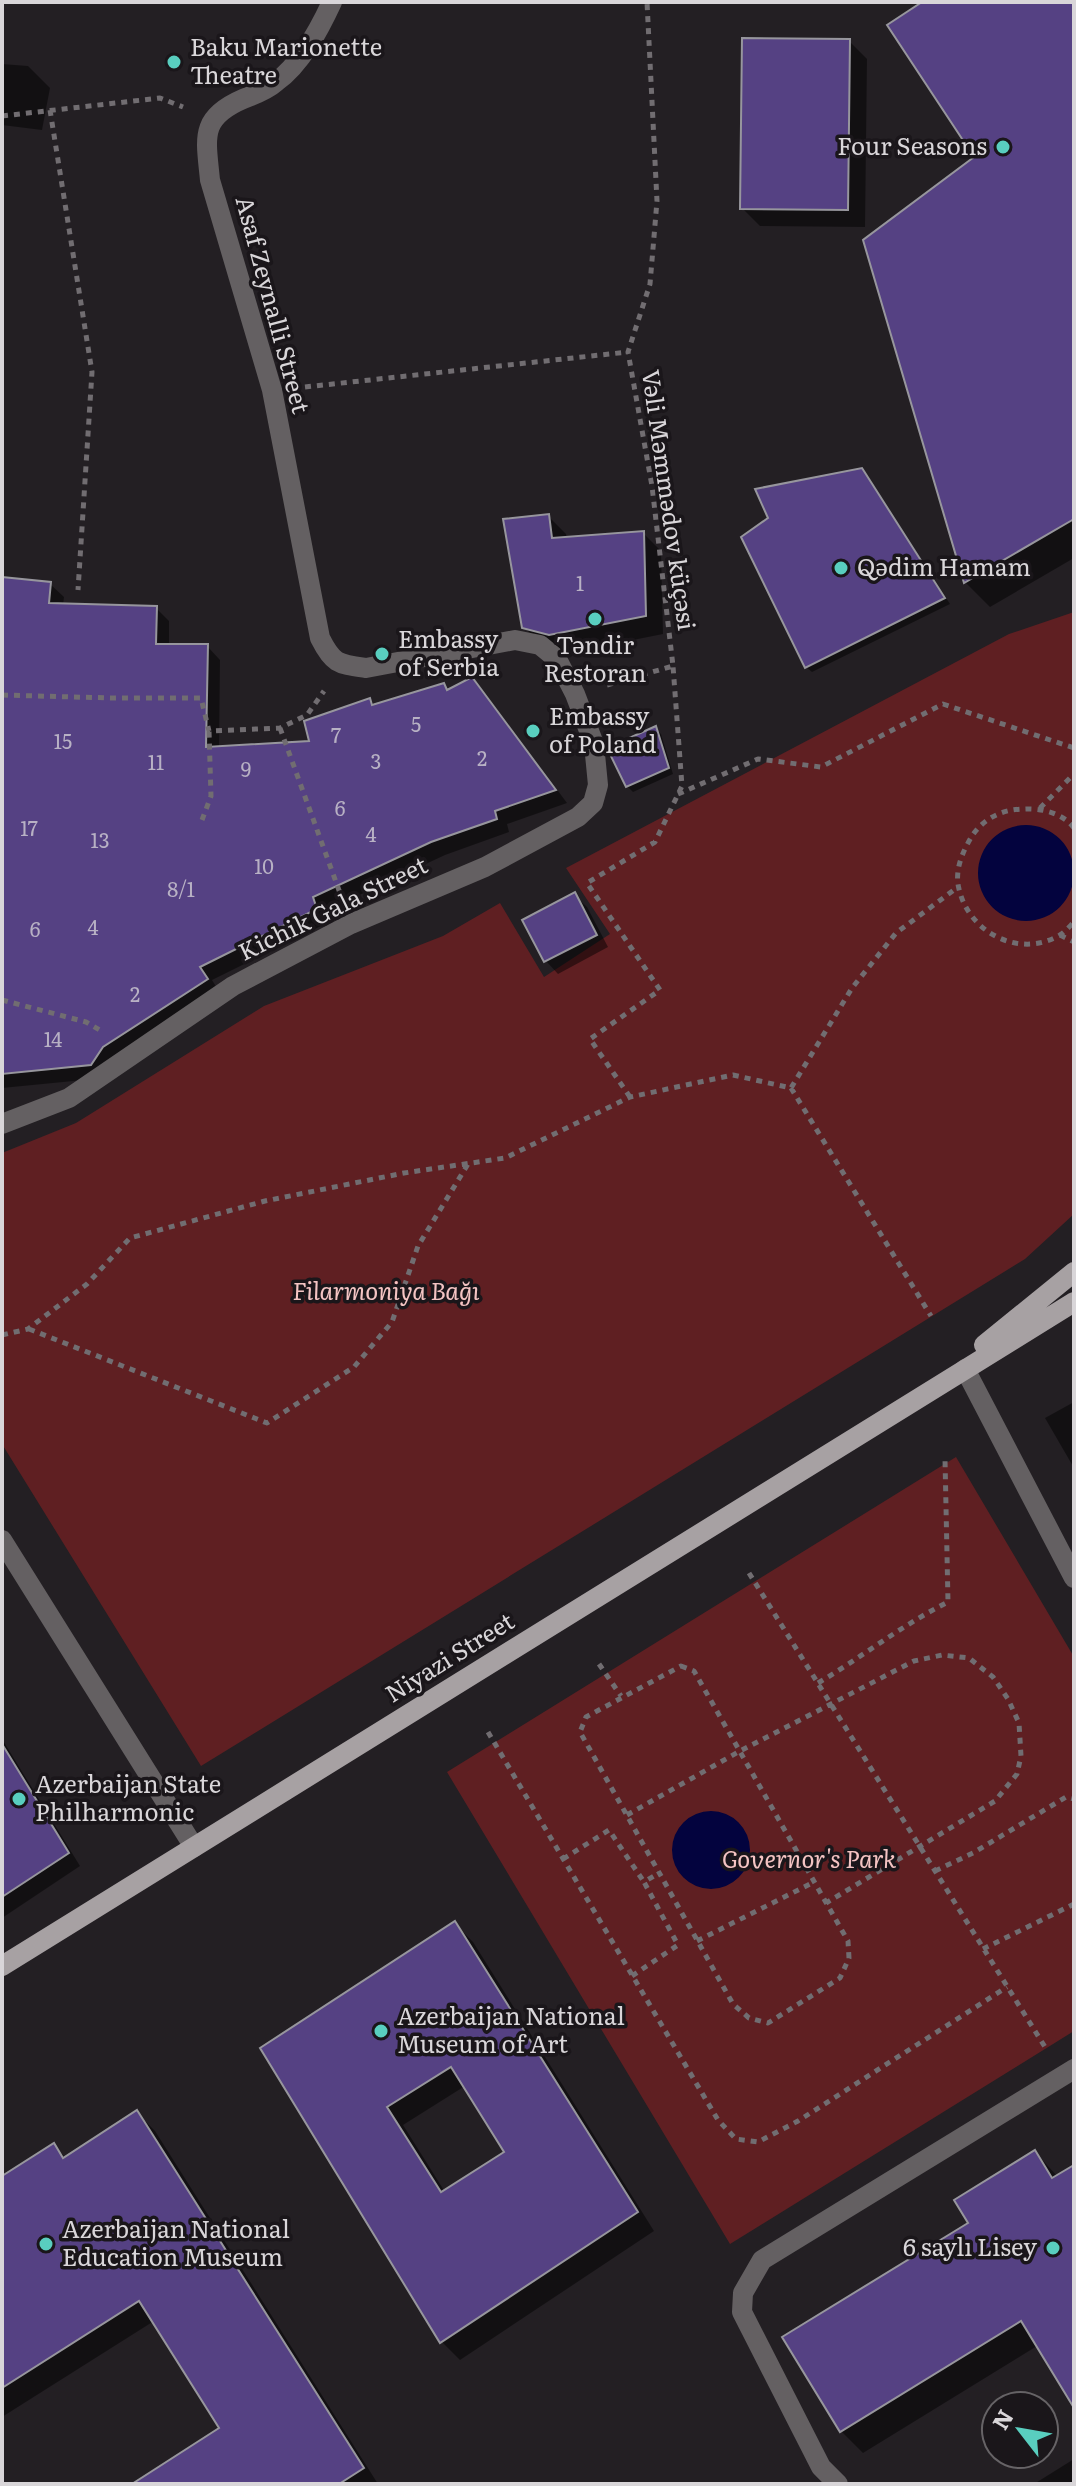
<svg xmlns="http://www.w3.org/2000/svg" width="1076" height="2486" font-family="Literata,serif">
	<rect width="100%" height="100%" fill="#231f23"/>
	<path fill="#5f1f22" d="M1074,612v602l-49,45 -824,507 -199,-322v-291l74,-30 188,-117 179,-70 57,-33 44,74 66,-43 -44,-66 443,-234z
		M956,1457l118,200v374l-344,213 -283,-472z"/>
	<path fill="#03033e" d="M978 873a48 48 0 1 1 96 0a48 48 0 1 1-96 0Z
		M672 1850a39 39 0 1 1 78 0a39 39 0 1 1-78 0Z"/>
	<path fill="#0007" fill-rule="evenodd" d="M925,2h149v556l-84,49 -25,-25 12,-424z
		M849,41l18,18 -2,168 -105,-1 -18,-18z
		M2,64l26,2 22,22 -8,42 -40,-5z
		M861,470l7,6 82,128 -138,68 -6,-5z
		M548,516l18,18 1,5 76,-6 18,18 2,83 -95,19 -26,-8 -18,-18z
		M2,579l48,5 14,13 -1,8 93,3 13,13v25h38l13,14 -1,89 93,-7 58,-42 6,6 67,-20 6,5 23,-12 13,14 82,110 -60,21 2,8 -64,23 -120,56 4,11 -117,58 8,13 -116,85 -102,10z
		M655,728l6,6 12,40 -40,18 -6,-6z
		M574,895l13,12 21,40 -50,27 -12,-13 -21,-40z
		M1074,1402v66l-29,-50z
		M2,1739l78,127 -78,52z
		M455,1924l18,18 181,289 -194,129 -18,-18 -179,-293zM465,2086l42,67 -62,39 -42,-67z
		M137,2113l18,18 223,353h-242l86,-55 -68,-108 -152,96v-238l52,-33 12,12z
		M1035,2152l23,25 16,-10v237l-37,-58 -174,107 -22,-22 130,-207z
		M1074,2459v25h-40z"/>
	<path fill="#554183" stroke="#97969d" stroke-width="2" fill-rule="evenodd" d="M922,2h152v517l-110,64 -101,-343 111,-83 -87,-132z
		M742,38l108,1 -2,171 -108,-1z
		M862,468l83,130 -140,70 -64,-131 27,-19 -13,-29z
		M549,514l3,24 92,-7 2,85 -97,19 -27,-7 -19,-109z
		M2,577l49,5 -2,21 108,3 -1,38h52l-2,103 103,-6 -5,-20 66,-23 2,7 72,-22 3,7 25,-13 84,113 -61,21 2,8 -66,23 -118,55 4,12 -117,58 8,12 -105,68 -12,18 -89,9z
		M656,726l13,42 -43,19 -19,-39z
		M575,892l22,43 -53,27 -22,-42z
		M2,1744l67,109 -67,44z
		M455,1921l183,291 -198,131 -180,-295zM451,2067l53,85 -63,40 -54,-85z
		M137,2110l227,358 -25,16h-207l87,-56 -80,-127 -137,87v-212l52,-33 9,15z
		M1035,2150l17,28 22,-13v243l-53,-87 -181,111 -58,-95 186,-114 -14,-23z"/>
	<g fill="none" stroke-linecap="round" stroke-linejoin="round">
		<path stroke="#716d71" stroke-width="5" stroke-dasharray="6 6" stroke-linecap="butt" d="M50,110l42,262 -14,218
			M2,116l158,-18 23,9
			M305,387l323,-35
			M607,685l66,-19 -21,-180 -24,-134 22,-68 7,-83 -10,-199
			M2,695l110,3h89l8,33 71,-3 27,-13 17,-24
			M280,728l60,165
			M678,794l80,-35 63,8 122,-63 131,44
			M1040,808l34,-34
			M202,820l9,-24 -2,-65
			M1074,828c-11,-15 -33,-20 -50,-19 -21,0 -40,9 -52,27 -9,15 -18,34 -13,53 10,44 61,70 101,46 5,-3 10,-9 14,-13
			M1060,935l14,7
			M2,1000l84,22 17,10
			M791,1088l140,228
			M630,1097l-40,-58 70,-49 -73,-107 68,-41 27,-56 -9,-120
			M29,1329l238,94 87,-56 38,-45 26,-76 50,-82
			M2,1335l26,-6 59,-45 43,-46 135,-37 139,-28 101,-15 125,-61 103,-22 58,13 61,-100 44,-55 62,-46
			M749,1573l296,474
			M599,1664l22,32
			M681,1666l13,5 154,270 1,17 -9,20 -72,45 -19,-5 -16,-14 -153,-272 6,-15z
			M818,1683c44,-26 84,-58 130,-81l-3,-143
			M488,1732l230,388 18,19 22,3 40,-21 209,-134
			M627,1815l113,-64 174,-90 28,-6 27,3 24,19 15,22 11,24 2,33 -4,18 -22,27 -169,102
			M563,1859l46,-29 35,52
			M935,1871l38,-18 93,-56 8,2
			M697,1941l117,-59
			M983,1949l91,-45
			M632,1976l46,-31 -34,-63 15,-9"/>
		<path stroke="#646062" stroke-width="20" d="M2,1540l192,307
			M838,2484l-17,-17 -79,-155 1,-19 19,-33 312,-191"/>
		<path stroke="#646062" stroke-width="20" d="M2,1124l67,-26 164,-112 118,-62 134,-57 93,-50 15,-14 5,-18 -4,-41 -19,-50 -18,-35 -17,-14 -25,-5 -149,28c-28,-4 -33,-4 -46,-30l-48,-248 -62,-210c-4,-42 -11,-62 33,-81 11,-4 24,-9 33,-17 25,-18 43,-52 56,-80
			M965,1369l109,209"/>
		<path stroke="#a7a1a3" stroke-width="20" d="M984,1345l90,-73
			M2,1966l1072,-664"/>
	</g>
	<g fill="#59cebf" stroke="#1a161a" stroke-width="3">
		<circle cx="174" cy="62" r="8"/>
		<circle cx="1003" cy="147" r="8"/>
		<circle cx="841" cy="568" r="8"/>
		<circle cx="595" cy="619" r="8"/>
		<circle cx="382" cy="654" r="8"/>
		<circle cx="533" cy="731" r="8"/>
		<circle cx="19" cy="1799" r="8"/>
		<circle cx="381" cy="2031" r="8"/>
		<circle cx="46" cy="2244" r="8"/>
		<circle cx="1053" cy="2248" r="8"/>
	</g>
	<g text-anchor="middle" stroke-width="7" stroke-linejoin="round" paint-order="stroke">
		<g font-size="20" fill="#b8b1c4">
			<text x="580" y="591">1</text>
			<text x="416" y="732">5</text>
			<text x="336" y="743">7</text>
			<text x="63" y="749">15</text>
			<text x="482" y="766">2</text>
			<text x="376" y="769">3</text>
			<text x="156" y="770">11</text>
			<text x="246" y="777">9</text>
			<text x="340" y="816">6</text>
			<text x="29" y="836">17</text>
			<text x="371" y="842">4</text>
			<text x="100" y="848">13</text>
			<text x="264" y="874">10</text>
			<text x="181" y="897">8/1</text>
			<text x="93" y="935">4</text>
			<text x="35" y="937">6</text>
			<text x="135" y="1002">2</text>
			<text x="53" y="1047">14</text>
		</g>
		<g font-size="24" fill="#d9d6d9" stroke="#1a161a" text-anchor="start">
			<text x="190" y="56">Baku Marionette<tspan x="190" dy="28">Theatre</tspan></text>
			<text x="987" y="155" text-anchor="end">Four Seasons</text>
			<text x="857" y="576">Qədim Hamam</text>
			<text x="398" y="648">Embassy<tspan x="398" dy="28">of Serbia</tspan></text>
			<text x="595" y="654" text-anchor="middle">Təndir<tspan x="595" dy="28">Restoran</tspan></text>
			<text x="549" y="725">Embassy<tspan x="549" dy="28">of Poland</tspan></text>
			<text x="35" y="1793">Azerbaijan State<tspan x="35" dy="28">Philharmonic</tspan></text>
			<text x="397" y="2025">Azerbaijan National<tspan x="397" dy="28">Museum of Art</tspan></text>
			<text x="62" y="2238">Azerbaijan National<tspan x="62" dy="28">Education Museum</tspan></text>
			<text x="1037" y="2256" text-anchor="end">6 saylı Lisey</text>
		</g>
		<g font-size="24" fill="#d9d6d9" stroke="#1a161a">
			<text transform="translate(272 305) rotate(75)" y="8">Asaf Zeynalli Street</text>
			<text transform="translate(668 500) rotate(82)" y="8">Vəli Məmmədov küçəsi</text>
			<text transform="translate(333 909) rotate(-26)" y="8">Kichik Gala Street</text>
			<text transform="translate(450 1658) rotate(-32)" y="8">Niyazi Street</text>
		</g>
		<g font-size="24" font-style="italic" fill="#f4c4c3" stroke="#1a161a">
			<text x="386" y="1300">Filarmoniya Bağı</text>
			<text x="809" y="1868">Governor's Park</text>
		</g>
	</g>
	<rect width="1076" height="2486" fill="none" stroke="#d9d6d9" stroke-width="8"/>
	<g transform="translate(1020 2430) rotate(301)"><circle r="38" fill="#1a161a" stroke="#666366" stroke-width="2"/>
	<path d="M0-6L14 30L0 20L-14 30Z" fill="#59cebf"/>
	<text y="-12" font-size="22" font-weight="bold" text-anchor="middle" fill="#d9d6d9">N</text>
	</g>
</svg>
